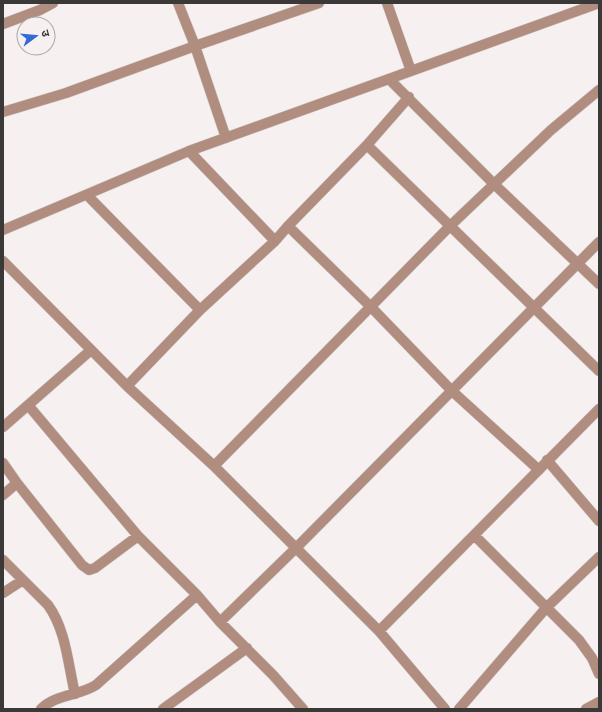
<svg xmlns="http://www.w3.org/2000/svg" width="602" height="712" font-family="'Roboto Condensed','Noto Sans Devanagari',sans-serif">
	<rect width="100%" height="100%" fill="#f6f0f0"/>
	<g fill="none" stroke-linecap="round" stroke-linejoin="round">
		<defs>
			<path id="minor" d="M178,3l17,43 31,92
				M3,24l37,-14 13,-7
				M411,71l188,-68
				M389,79l105,105 105,100
				M3,112l63,-19 129,-47 124,-43
				M367,145l232,226
				M189,151l86,90
				M87,195l113,115
				M288,226l83,81 81,84 87,79
				M3,230l186,-79 222,-80 -24,-68
				M3,261l124,125 87,80 165,165 66,78
				M127,386l73,-76 75,-69 13,-15 79,-81 42,-48
				M28,405l110,131 59,59 23,27 53,53 30,34
				M3,427l88,-77
				M547,460l52,61
				M3,463l14,20 65,82 7,5 6,-2 43,-32
				M214,466l236,-240 101,-96 48,-40
				M3,495l14,-12
				M474,535l105,105 13,18 7,16
				M3,560l45,45c18,25 20,59 27,89
				M3,593l20,-13
				M220,622l76,-74 303,-306
				M379,631l220,-222
				M41,709c15,-15 38,-13 55,-24l101,-90
				M163,709l84,-61
				M459,709l87,-101 53,-51
				M586,709l13,-7"/>
		</defs>
		<use href="#minor" stroke="#d1cbcb" stroke-width="11"/>
		<use href="#minor" stroke="#b18d7f" stroke-width="10"/>
	</g>
	<rect width="602" height="712" fill="none" stroke="#3b3938" stroke-width="8"/>
	<g transform="translate(36 36) rotate(74)"><circle r="19" fill="#f6f0f0" stroke="#aba7a6"/>
	<path d="M0-3L7 15L0 10L-7 15Z" fill="#3469d8"/>
	<text y="-6" font-size="11" font-weight="bold" text-anchor="middle" fill="#3b3938">उ</text>
	</g>
</svg>
